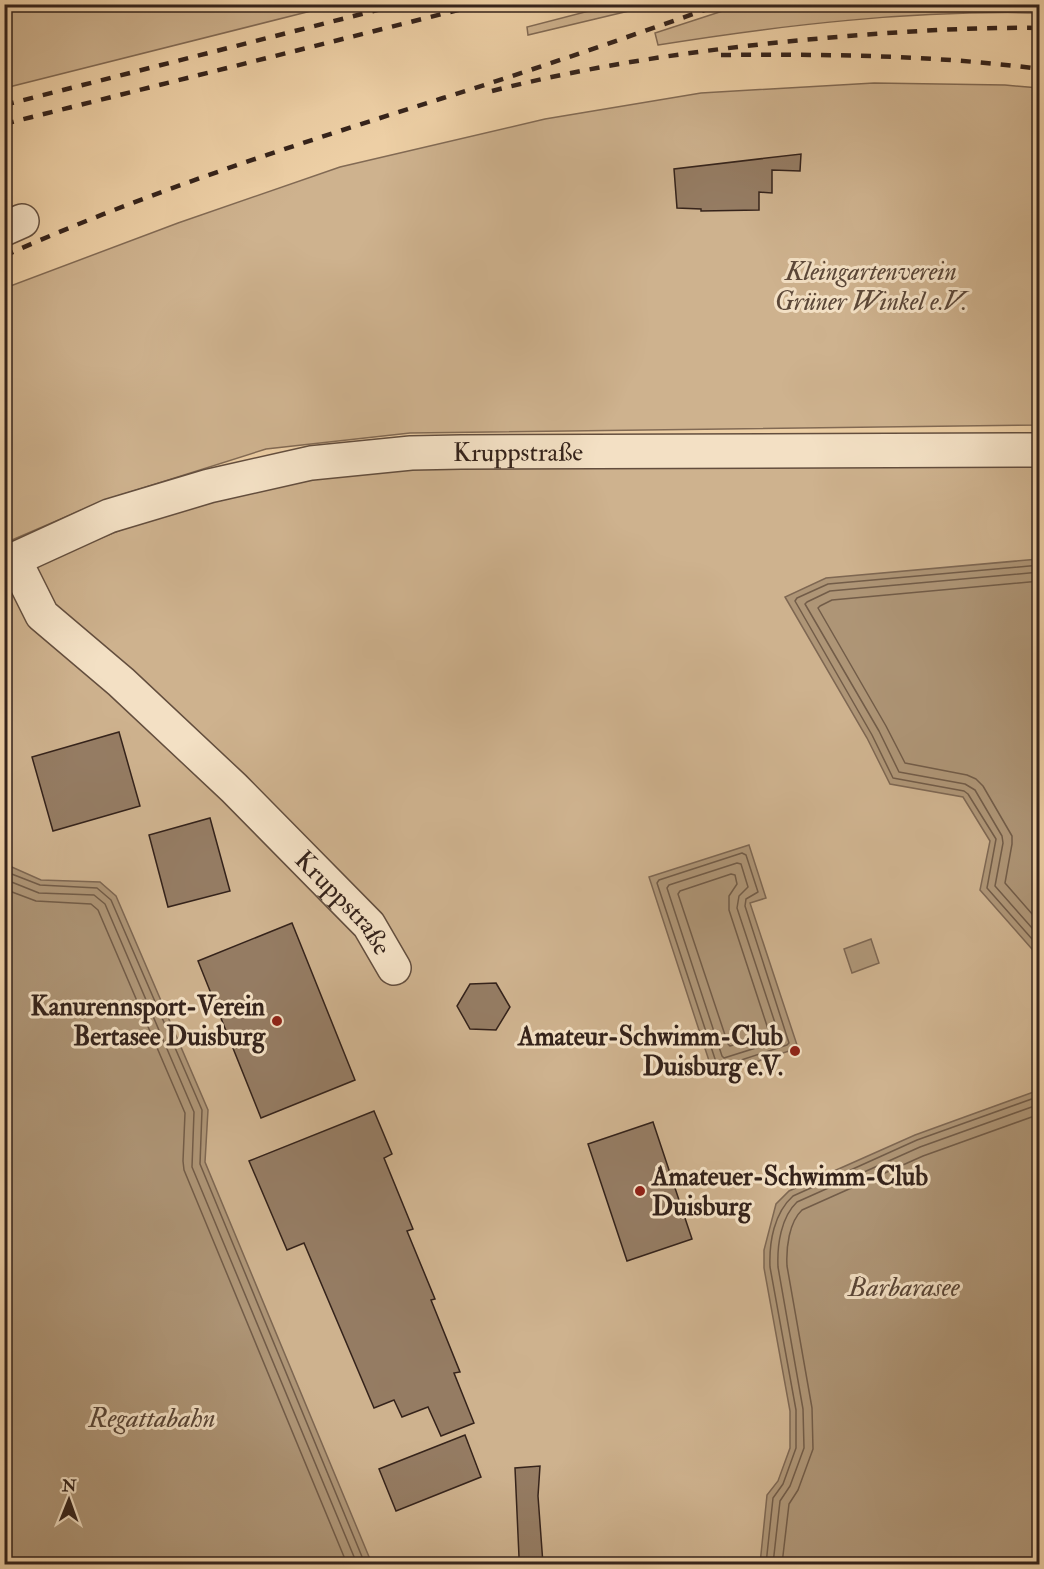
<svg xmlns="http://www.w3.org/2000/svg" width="1044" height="1569" font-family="'IM FELL Double Pica',serif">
	<rect width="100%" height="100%" fill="#edcfa5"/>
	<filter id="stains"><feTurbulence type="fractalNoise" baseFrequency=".00333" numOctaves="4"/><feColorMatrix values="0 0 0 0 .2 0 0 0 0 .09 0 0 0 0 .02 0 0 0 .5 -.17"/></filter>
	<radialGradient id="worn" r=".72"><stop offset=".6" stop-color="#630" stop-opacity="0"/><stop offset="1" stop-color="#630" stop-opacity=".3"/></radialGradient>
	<path fill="#ceb28e" stroke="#826a54" stroke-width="1.5" d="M5,4h330v1l-330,83z
		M612,5h42l-126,30 -1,-8z
		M741,5l298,-1 1,9c-128,-3 -257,12 -382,32l-3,-12z
		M874,83l131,2 34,3v337l-629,8 -144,16 -161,51 -100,43v-255l173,-65 162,-56 205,-48 156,-26z
		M1039,466v1098h-1034l-1,-987 149,-60 84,-22 89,-18 91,-8z"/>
	<path fill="#ae9576" stroke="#7e6752" stroke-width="1.5" d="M1039,559h1l-1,398 -59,-67 10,-49 -27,-44 -73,-13 -23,-46 -82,-141 41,-19z
		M749,845l17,53 -16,5 48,145 -84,28 -65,-199z
		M5,864l36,16 59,2 16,14 92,214 -3,52 167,402h-367z
		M871,939l8,24 -27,10 -8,-24z
		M1039,1090v474h-279l7,-69 11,-14 12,-33v-37l-26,-143v-18l12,-46 13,-13 126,-56z"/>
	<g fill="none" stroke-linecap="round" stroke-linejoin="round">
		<path stroke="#725c48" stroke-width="1.5" d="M1040,565l-212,19 -31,14 -2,3 77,134 21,43 71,13 4,3 28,45 -9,49 53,60
			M1040,572l-210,19 -23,11 -2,2 74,127 20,41 66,12 10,6 27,46 1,7 -8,43 45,51
			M1040,581l-208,19 -12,6 -2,2 68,118 19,37 62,12 9,4 7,7 29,50v8l-7,39 35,40
			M742,853l4,2 12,37 -12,7 -1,7 44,137 -2,2 -67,22 -3,-2 -60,-182 2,-3z
			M737,863l4,1 7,23 -9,9 -2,12 43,130 -2,3 -54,17 -2,-2 -55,-168 2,-3z
			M4,871l36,14 57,3 14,12 91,210 -2,54 165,400
			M731,874l4,1 2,9 -8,12v14l40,122 -2,3 -37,11 -2,-2 -50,-150 2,-3z
			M4,879l35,14 55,2 11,9 89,208 -2,55 165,397
			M4,889l32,12 55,3 7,6 87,203 -2,48 1,9 163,394
			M766,1564l7,-66 10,-14 13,-36v-38l-26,-143c-1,-25 4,-54 23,-71l124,-56 123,-44
			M773,1564l7,-63 10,-15 14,-38 -1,-39 -25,-142c-1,-22 3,-50 19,-65l123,-55 120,-43
			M782,1564l7,-60 9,-14 15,-41 -1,-41 -25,-142c-1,-18 2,-44 15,-56l121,-54 117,-42"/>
	</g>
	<path fill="#957c63" stroke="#35231b" stroke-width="1.5" d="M801,154l-1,17 -28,-1v23l-13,-1v18l-58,1v-2l-24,-1 -3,-39z
		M119,732l21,74 -87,25 -21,-74z
		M210,818l20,73 -62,16 -19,-72z
		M292,923l63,157 -94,38 -63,-157z
		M496,983l14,24 -14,23 -26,-1 -13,-23 13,-22z
		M374,1111l18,43 -8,4 29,71 -6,2 28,68 -4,1 29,72 -6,1 20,50 -33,13 -13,-29 -26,10 -8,-17 -20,8 -70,-165 -17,7 -38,-89z
		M653,1122l39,117 -65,22 -39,-117z
		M465,1435l16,42 -85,34 -17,-42z
		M540,1466l-2,30 5,68h-34l10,-7 -4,-89z"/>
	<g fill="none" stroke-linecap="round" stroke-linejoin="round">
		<defs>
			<g id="minor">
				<path d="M4,229l18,-8"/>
				<path id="s1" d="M14,559l28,56 79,67 113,106 135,137 25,43"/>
				<path id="s2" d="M4,564l105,-48 100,-30 102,-23 100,-10 50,-1 579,-2"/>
			</g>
		</defs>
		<use href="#minor" stroke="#634e3e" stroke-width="36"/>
		<use href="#minor" stroke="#f3e0c4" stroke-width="33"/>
		<path stroke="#35231b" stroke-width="4.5" stroke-dasharray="10 10" stroke-linecap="butt" d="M721,55c107,-1 212,0 319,14
			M492,91c117,-30 237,-45 356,-55 64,-5 127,-9 192,-8
			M4,105l397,-101
			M4,124l478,-120
			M4,256c142,-64 291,-111 439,-158 94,-29 187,-62 279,-94"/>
	</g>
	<g fill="#8f2418" stroke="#f3e0c4" stroke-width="2">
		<circle cx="277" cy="1021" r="6"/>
		<circle cx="795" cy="1051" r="6"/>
		<circle cx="640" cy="1191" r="6"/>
	</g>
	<g text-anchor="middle" stroke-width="6" stroke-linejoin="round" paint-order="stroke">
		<g font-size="26" font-style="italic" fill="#5b4738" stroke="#f3e0c4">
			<text x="871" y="280">Kleingartenverein<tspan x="871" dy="30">Grüner Winkel e.V.</tspan></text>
		</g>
		<g font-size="26" fill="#35231b" stroke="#f3e0c4">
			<text dy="9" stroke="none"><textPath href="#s2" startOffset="532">Kruppstraße</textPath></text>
			<text dy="9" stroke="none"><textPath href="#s1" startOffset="480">Kruppstraße</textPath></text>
		</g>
		<g font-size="26" font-weight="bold" fill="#35231b" stroke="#f3e0c4" text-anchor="end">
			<text x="265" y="1015">Kanurennsport-Verein<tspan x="265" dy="30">Bertasee Duisburg</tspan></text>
			<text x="783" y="1045">Amateur-Schwimm-Club<tspan x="783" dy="30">Duisburg e.V.</tspan></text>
			<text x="652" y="1185" text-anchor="start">Amateuer-Schwimm-Club<tspan x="652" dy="30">Duisburg</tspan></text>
		</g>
		<g font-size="27" font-style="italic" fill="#594536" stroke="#f3e0c4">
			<text x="904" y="1296">Barbarasee</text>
			<text x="152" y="1427">Regattabahn</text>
		</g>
	</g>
	<rect width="1044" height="1569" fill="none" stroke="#edcfa5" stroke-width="24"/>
	<rect x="6" y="6" width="1032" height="1557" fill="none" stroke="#35231b" stroke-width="3"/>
	<rect x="12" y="12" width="1020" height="1545" fill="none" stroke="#35231b" stroke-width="1.5"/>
	<g transform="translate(69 1500) rotate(1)" stroke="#f3e0c4" stroke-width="4.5" paint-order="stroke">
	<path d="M0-4.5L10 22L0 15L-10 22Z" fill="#35231b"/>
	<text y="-9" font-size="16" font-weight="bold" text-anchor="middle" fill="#35231b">N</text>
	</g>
	<rect width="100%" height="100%" filter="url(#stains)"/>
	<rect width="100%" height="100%" fill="url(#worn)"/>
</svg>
